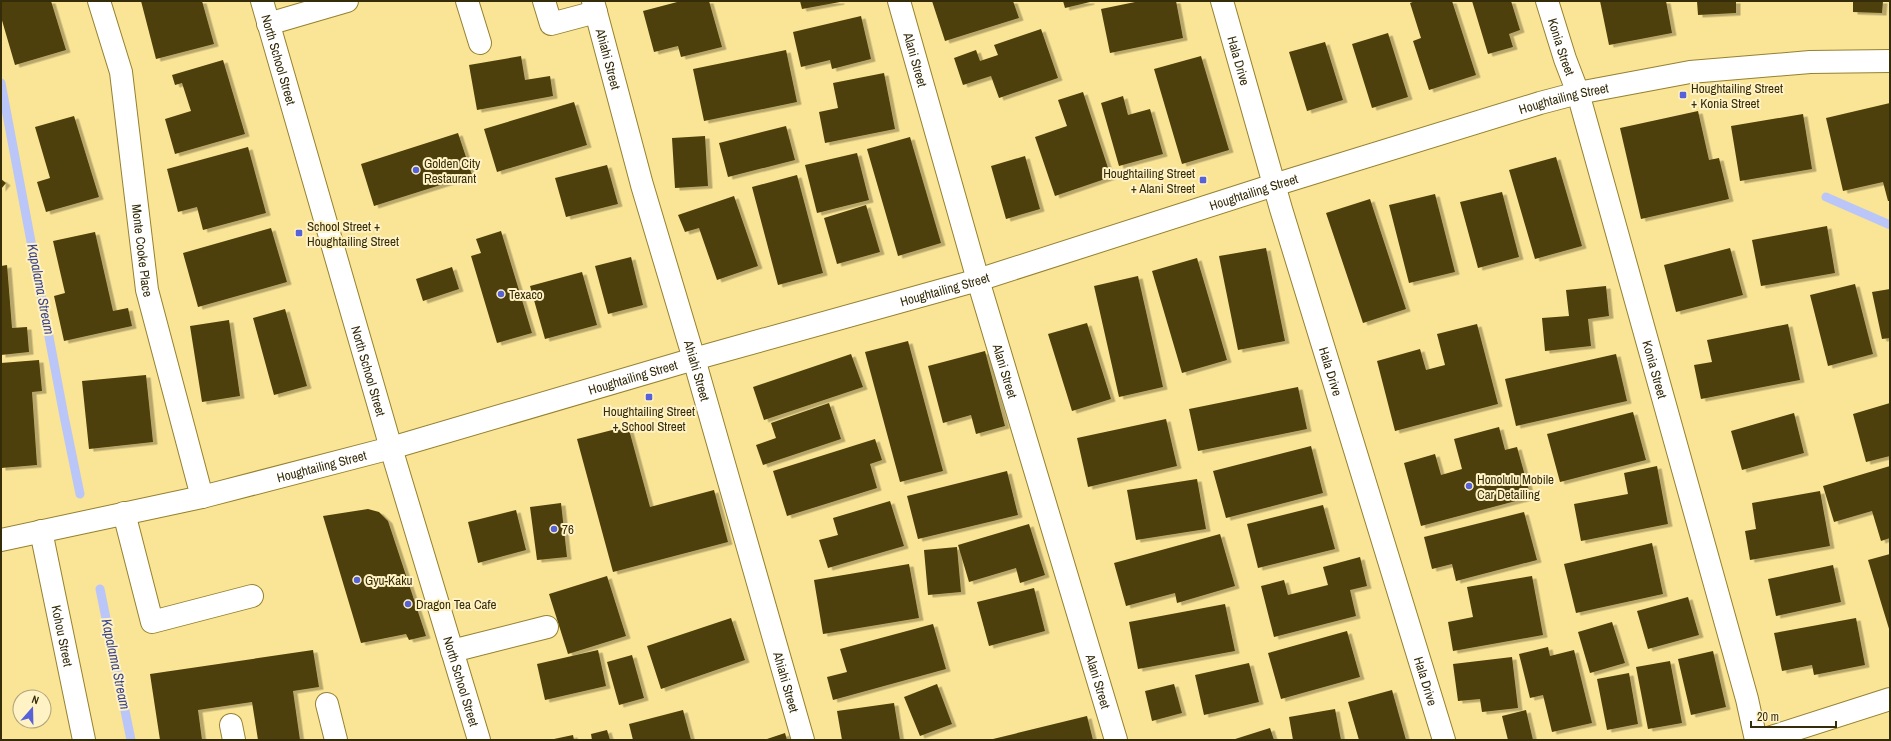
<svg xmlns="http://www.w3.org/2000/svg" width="1891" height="741" font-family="'Archivo Narrow',sans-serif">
	<defs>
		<filter id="shadow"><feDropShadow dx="4.5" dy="2.5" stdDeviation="0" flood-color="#0004"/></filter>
	</defs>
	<rect width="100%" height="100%" fill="#fae495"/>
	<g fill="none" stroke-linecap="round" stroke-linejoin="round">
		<path stroke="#bbc6f8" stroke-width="9" d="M1,83l63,333 16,78
			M1826,197l64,28
			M100,589l31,151"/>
	</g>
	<path fill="#4d4008" filter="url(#shadow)" d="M4,1h47l15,49 -51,15 -14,-48v-15z
		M141,1h61l12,43 -58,15z
		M681,1h28l13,46 -41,10 -3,-11 -24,6 -11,-41z
		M800,1h40v1l-38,7z
		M932,1h81l6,17 -74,23z
		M1063,1h27v1l-25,6z
		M1140,1h36l7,37 -73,15 -9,-44z
		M1415,1h37l24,74 -47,15 -16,-49 8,-3 -11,-35z
		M1472,1h39l9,29 -11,4 4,13 -25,7z
		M1600,1h66l6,32 -63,12z
		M1697,1h39v12l-38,2z
		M1853,1h30l-1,12 -29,-1z
		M861,16l10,43 -39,10 -2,-9 -29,7 -8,-35z
		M1041,29l17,49 -59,20 -8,-22 -28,9 -9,-27 22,-8 4,11 18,-6 -4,-10z
		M1388,33l20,64 -36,11 -20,-64z
		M1325,42l18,58 -36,11 -18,-59z
		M786,50l11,52 -93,19 -11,-52z
		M521,56l4,24 25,-4 3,20 -76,14 -8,-45z
		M1201,56l28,94 -47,14 -28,-95z
		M223,60l22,74 -70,20 -10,-35 26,-8 -9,-28 -7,2 -3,-10z
		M884,73l11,56 -70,14 -6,-31 19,-4 -5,-25z
		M1083,92l28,85 -56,19 -20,-59 32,-11 -9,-26z
		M1123,96l5,19 22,-6 13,45 -44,12 -18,-63z
		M574,102l13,43 -90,27 -13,-43z
		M1890,103v98h-2l-5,-19 -40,9 -17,-73z
		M1698,111l11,49 10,-2 10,41 -88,20 -21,-91z
		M1803,114l9,55 -72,12 -9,-55z
		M74,116l25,81 -53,15 -9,-30 13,-4 -15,-51z
		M786,126l9,34 -67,17 -9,-34z
		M458,133l14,42 -98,31 -13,-42z
		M705,136l3,50 -33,2 -3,-50z
		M910,137l31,106 -43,13 -31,-107z
		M248,147l18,66 -63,17 -6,-23 -19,5 -11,-43z
		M857,153l12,47 -52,13 -12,-48z
		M1025,156l15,53 -34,10 -15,-53z
		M1556,157l26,89 -47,13 -26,-89z
		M607,165l11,39 -52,13 -11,-39z
		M797,175l26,98 -45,12 -26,-98z
		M1,179l5,4 -5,6z
		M1502,192l17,65 -41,11 -18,-66z
		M1435,194l20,78 -46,11 -20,-78z
		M734,196l24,70 -41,14 -18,-52 -14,4 -7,-17z
		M1370,199l36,110 -43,14 -37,-110z
		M866,205l14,47 -43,12 -13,-46z
		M1827,226l8,47 -74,13 -9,-46z
		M271,228l16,54 -89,25 -15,-54z
		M501,231l31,102 -35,10 -26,-87 10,-3 -5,-14z
		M95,232l18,79 15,-3 4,18 -68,15 -10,-45 11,-3 -12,-52z
		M1266,248l19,93 -47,9 -19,-94z
		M1730,248l13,47 -67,17 -12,-47z
		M631,257l12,48 -35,9 -13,-48z
		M1197,258l30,102 -45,13 -30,-102z
		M7,265l5,63 15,-1 2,25 -28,3v-89z
		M452,267l7,22 -36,12 -7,-22z
		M582,272l15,53 -52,14 -15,-53z
		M1138,276l25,111 -44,10 -25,-111z
		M1855,284l18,70 -45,12 -18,-71z
		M1606,286l3,30 -21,3 3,27 -46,5 -3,-33 27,-2 -3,-26z
		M1890,289v49l-8,1 -10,-47z
		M285,309l22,77 -33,9 -21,-77z
		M229,320l11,76 -38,6 -12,-76z
		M1087,323l24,76 -39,12 -24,-77z
		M1477,324l21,80 -103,27 -18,-70 43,-12 6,21 19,-5 -8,-31z
		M1788,324l12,56 -99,19 -7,-34 18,-3 -5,-22z
		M908,341l35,130 -43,11 -35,-130z
		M985,351l20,75 -29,8 -5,-19 -28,8 -15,-57z
		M851,354l12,33 -99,33 -11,-33z
		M1616,354l11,47 -111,25 -11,-47z
		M39,360l3,31 -10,1 5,73 -36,3v-105z
		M146,375l7,67 -64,7 -7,-68z
		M1298,387l9,42 -109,22 -9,-42z
		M829,403l12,36 -78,26 -7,-20 20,-7 -5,-15z
		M1890,403v53l-24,6 -13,-48z
		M1633,412l13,48 -86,22 -13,-48z
		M1794,413l10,40 -62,17 -11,-39z
		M1166,419l11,47 -89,21 -11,-49z
		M628,426l22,81 64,-17 14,52 -115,30 -36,-133z
		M1499,427l6,23 12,-3 14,50 -110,29 -17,-63 31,-9 6,21 21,-6 -8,-30z
		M875,439l7,21 -12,4 7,24 -90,28 -14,-45z
		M1311,446l12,47 -97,25 -13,-47z
		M1657,466l11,58 -87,17 -7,-37 54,-10 -4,-21z
		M1890,466v72l-9,3 -9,-30 -38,11 -11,-36z
		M1007,471l11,44 -100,24 -11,-43z
		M1197,479l9,50 -70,11 -9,-50z
		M1820,491l10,55 -80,14 -5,-29 11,-2 -4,-26z
		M890,501l14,45 -76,22 -9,-28 19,-5 -5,-17z
		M561,503l6,54 -30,3 -7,-53z
		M1323,505l12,44 -77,19 -11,-44z
		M368,509l11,3 9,9 38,115 -17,4 -3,-6 -45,9 -38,-127z
		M516,510l10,40 -48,13 -10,-41z
		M1524,512l13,48 -81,21 -4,-17 -20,5 -8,-32z
		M1029,524l16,51 -25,8 -4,-15 -47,14 -11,-37z
		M1220,534l15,52 -58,17 -2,-10 -49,13 -12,-43z
		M1652,543l11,51 -87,19 -12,-49z
		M957,547l4,45 -33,3 -4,-45z
		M1890,554v78l-22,-72z
		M1360,557l7,29 -17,4 6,26 -82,21 -13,-51 23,-6 4,15 40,-10 -5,-18z
		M909,564l10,54 -96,16 -9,-54z
		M1833,565l8,37 -65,14 -8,-37z
		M607,576l19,60 -58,18 -19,-60z
		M1532,576l11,59 -90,16 -5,-29 25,-5 -6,-30z
		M1034,588l11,43 -56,15 -12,-44z
		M1688,597l11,38 -51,14 -11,-38z
		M1225,604l10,47 -97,18 -9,-47z
		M731,618l14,42 -84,29 -14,-43z
		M1856,618l9,47 -51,10 -2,-10 -30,6 -8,-38z
		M1612,622l13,41 -35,10 -12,-41z
		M933,624l13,45 -113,31 -6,-23 20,-5 -7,-23z
		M1347,631l13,46 -79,22 -13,-46z
		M1548,647l2,9 24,-6 18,73 -40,9 -9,-37 -13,3 -11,-44z
		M313,650l6,37 -26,4 7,49h-42l-6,-38 -54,8 4,30h-42l-10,-66z
		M598,650l8,36 -61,14 -8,-36z
		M1713,651l13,56 -35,8 -13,-56z
		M632,655l12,43 -25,7 -12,-43z
		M1512,657l6,51 -36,4 -2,-13 -22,2 -5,-37z
		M1670,661l12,62 -34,6 -12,-62z
		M1249,663l10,39 -55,13 -9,-40z
		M1629,673l9,51 -31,6 -10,-51z
		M937,684l15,40 -32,12 -16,-39z
		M1174,684l8,29 -30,8 -7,-30z
		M1392,690l14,50h-47l-11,-38z
		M894,703l6,37h-58l-5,-29z
		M1335,709l6,31h-48l-4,-23z
		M683,710l8,30h-58l-4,-16z
		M1526,710l7,30h-25l-6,-24z
		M1087,716l6,24h-100v-1z
		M1270,728l4,12h-42z
		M607,730l3,10h-18l-1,-6z
		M785,733l2,7h-23z
		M573,735l1,5h-20v-1z"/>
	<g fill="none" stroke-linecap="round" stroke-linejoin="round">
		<defs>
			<g id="minor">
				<path id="s1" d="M99,1l22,71 26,218 55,207"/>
				<path d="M467,1l13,42"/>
				<path d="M544,1l7,23 45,-12"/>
				<path id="s2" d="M593,1l49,184 52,174 109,381"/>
				<path id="s3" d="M899,1l79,279 138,460"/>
				<path id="s4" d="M1222,1l59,208 163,531"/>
				<path id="s5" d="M1547,1l18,58 13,34 169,606 9,41"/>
				<path d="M268,24l79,-23"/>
				<path id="s6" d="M391,448l303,-89 284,-79 296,-95 266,-82 38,-10 112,-21 120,-10 80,-1"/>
				<path d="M124,513l28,109 100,-26"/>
				<path id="s7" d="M41,531l43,209"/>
				<path d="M452,651l95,-24"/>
				<path d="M327,704l9,36"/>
				<path d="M231,725l3,15"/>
				<path d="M1762,740l128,-41"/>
			</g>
			<g id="major">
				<path id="s8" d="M262,1l129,447 88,292"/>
				<path id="s9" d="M1,540l201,-43 189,-49"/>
			</g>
		</defs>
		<use href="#minor" stroke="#958130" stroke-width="24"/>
		<use href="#major" stroke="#958130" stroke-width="24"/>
		<use href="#minor" stroke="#fff" stroke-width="22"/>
		<use href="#major" stroke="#fff" stroke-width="22"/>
	</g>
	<g fill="#5762d9" stroke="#fff2c4" stroke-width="1.5">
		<rect x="1679" y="91" width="8" height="8" rx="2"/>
		<circle cx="416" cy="170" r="4"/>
		<rect x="1199" y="176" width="8" height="8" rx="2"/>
		<rect x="295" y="229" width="8" height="8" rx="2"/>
		<circle cx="501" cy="294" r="4"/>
		<rect x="645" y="393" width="8" height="8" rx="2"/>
		<circle cx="1469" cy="486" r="4"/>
		<circle cx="554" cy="529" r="4"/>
		<circle cx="357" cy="580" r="4"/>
		<circle cx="408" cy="604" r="4"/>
	</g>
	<g text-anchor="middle" stroke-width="4" stroke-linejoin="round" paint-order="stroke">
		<g font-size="13" fill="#352c0a" stroke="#fff2c4">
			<text dy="5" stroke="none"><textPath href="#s5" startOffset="48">Konia Street</textPath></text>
			<text dy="5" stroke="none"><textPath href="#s2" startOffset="60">Ahiahi Street</textPath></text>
			<text dy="5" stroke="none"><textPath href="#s8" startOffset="61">North School Street</textPath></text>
			<text dy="5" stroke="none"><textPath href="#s3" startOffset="61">Alani Street</textPath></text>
			<text dy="5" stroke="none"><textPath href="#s4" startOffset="62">Hala Drive</textPath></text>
			<text dy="5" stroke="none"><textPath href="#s6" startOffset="1224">Houghtailing Street</textPath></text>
			<text dy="5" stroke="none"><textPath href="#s6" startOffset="900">Houghtailing Street</textPath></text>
			<text dy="5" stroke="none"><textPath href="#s1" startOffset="254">Monte Cooke Place</textPath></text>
			<text dy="5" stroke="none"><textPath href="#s6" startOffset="576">Houghtailing Street</textPath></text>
			<text dy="5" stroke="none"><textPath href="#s5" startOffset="384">Konia Street</textPath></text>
			<text dy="5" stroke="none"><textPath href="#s8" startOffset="385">North School Street</textPath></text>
			<text dy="5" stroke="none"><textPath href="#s2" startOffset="384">Ahiahi Street</textPath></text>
			<text dy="5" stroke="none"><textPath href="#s3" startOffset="385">Alani Street</textPath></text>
			<text dy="5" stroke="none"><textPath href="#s4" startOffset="386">Hala Drive</textPath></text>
			<text dy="5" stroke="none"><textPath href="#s6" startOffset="252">Houghtailing Street</textPath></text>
			<text dy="5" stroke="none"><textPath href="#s9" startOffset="329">Houghtailing Street</textPath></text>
			<text dy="5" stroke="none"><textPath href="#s7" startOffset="107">Kohou Street</textPath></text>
			<text dy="5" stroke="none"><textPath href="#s8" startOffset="709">North School Street</textPath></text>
			<text dy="5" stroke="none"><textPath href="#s4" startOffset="710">Hala Drive</textPath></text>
			<text dy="5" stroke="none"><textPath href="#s2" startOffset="708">Ahiahi Street</textPath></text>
			<text dy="5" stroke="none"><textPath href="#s3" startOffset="709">Alani Street</textPath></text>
		</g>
		<g font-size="13" fill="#352c0a" stroke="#fff2c4" text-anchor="start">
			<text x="1691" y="93">Houghtailing Street<tspan x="1691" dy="15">+ Konia Street</tspan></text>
			<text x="424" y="168">Golden City<tspan x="424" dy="15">Restaurant</tspan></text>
			<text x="1195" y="178" text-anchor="end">Houghtailing Street<tspan x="1195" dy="15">+ Alani Street</tspan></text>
			<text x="307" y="231">School Street +<tspan x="307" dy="15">Houghtailing Street</tspan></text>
			<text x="509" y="299">Texaco</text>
			<text x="649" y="416" text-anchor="middle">Houghtailing Street<tspan x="649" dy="15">+ School Street</tspan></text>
			<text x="1477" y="484">Honolulu Mobile<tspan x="1477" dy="15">Car Detailing</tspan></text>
			<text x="562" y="534">76</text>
			<text x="365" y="585">Gyu-Kaku</text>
			<text x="416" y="609">Dragon Tea Cafe</text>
		</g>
		<g font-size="14" font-style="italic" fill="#3c458e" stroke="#fff2c4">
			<text transform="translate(41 289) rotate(79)" y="5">Kapalama Stream</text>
			<text transform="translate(116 664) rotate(78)" y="5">Kapalama Stream</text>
		</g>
	</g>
	<rect width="1891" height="741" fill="none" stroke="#352c0a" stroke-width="4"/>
	<g transform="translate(32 709) rotate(20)"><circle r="19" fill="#fff2c4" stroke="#aea37a"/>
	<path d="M0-3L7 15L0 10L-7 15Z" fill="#5762d9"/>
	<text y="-6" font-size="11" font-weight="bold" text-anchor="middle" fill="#352c0a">N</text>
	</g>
	<path d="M1751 721v6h85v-6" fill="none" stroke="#352c0a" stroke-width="2"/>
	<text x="1757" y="721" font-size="12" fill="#352c0a" stroke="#fff2c4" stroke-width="3" paint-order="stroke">20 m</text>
</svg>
